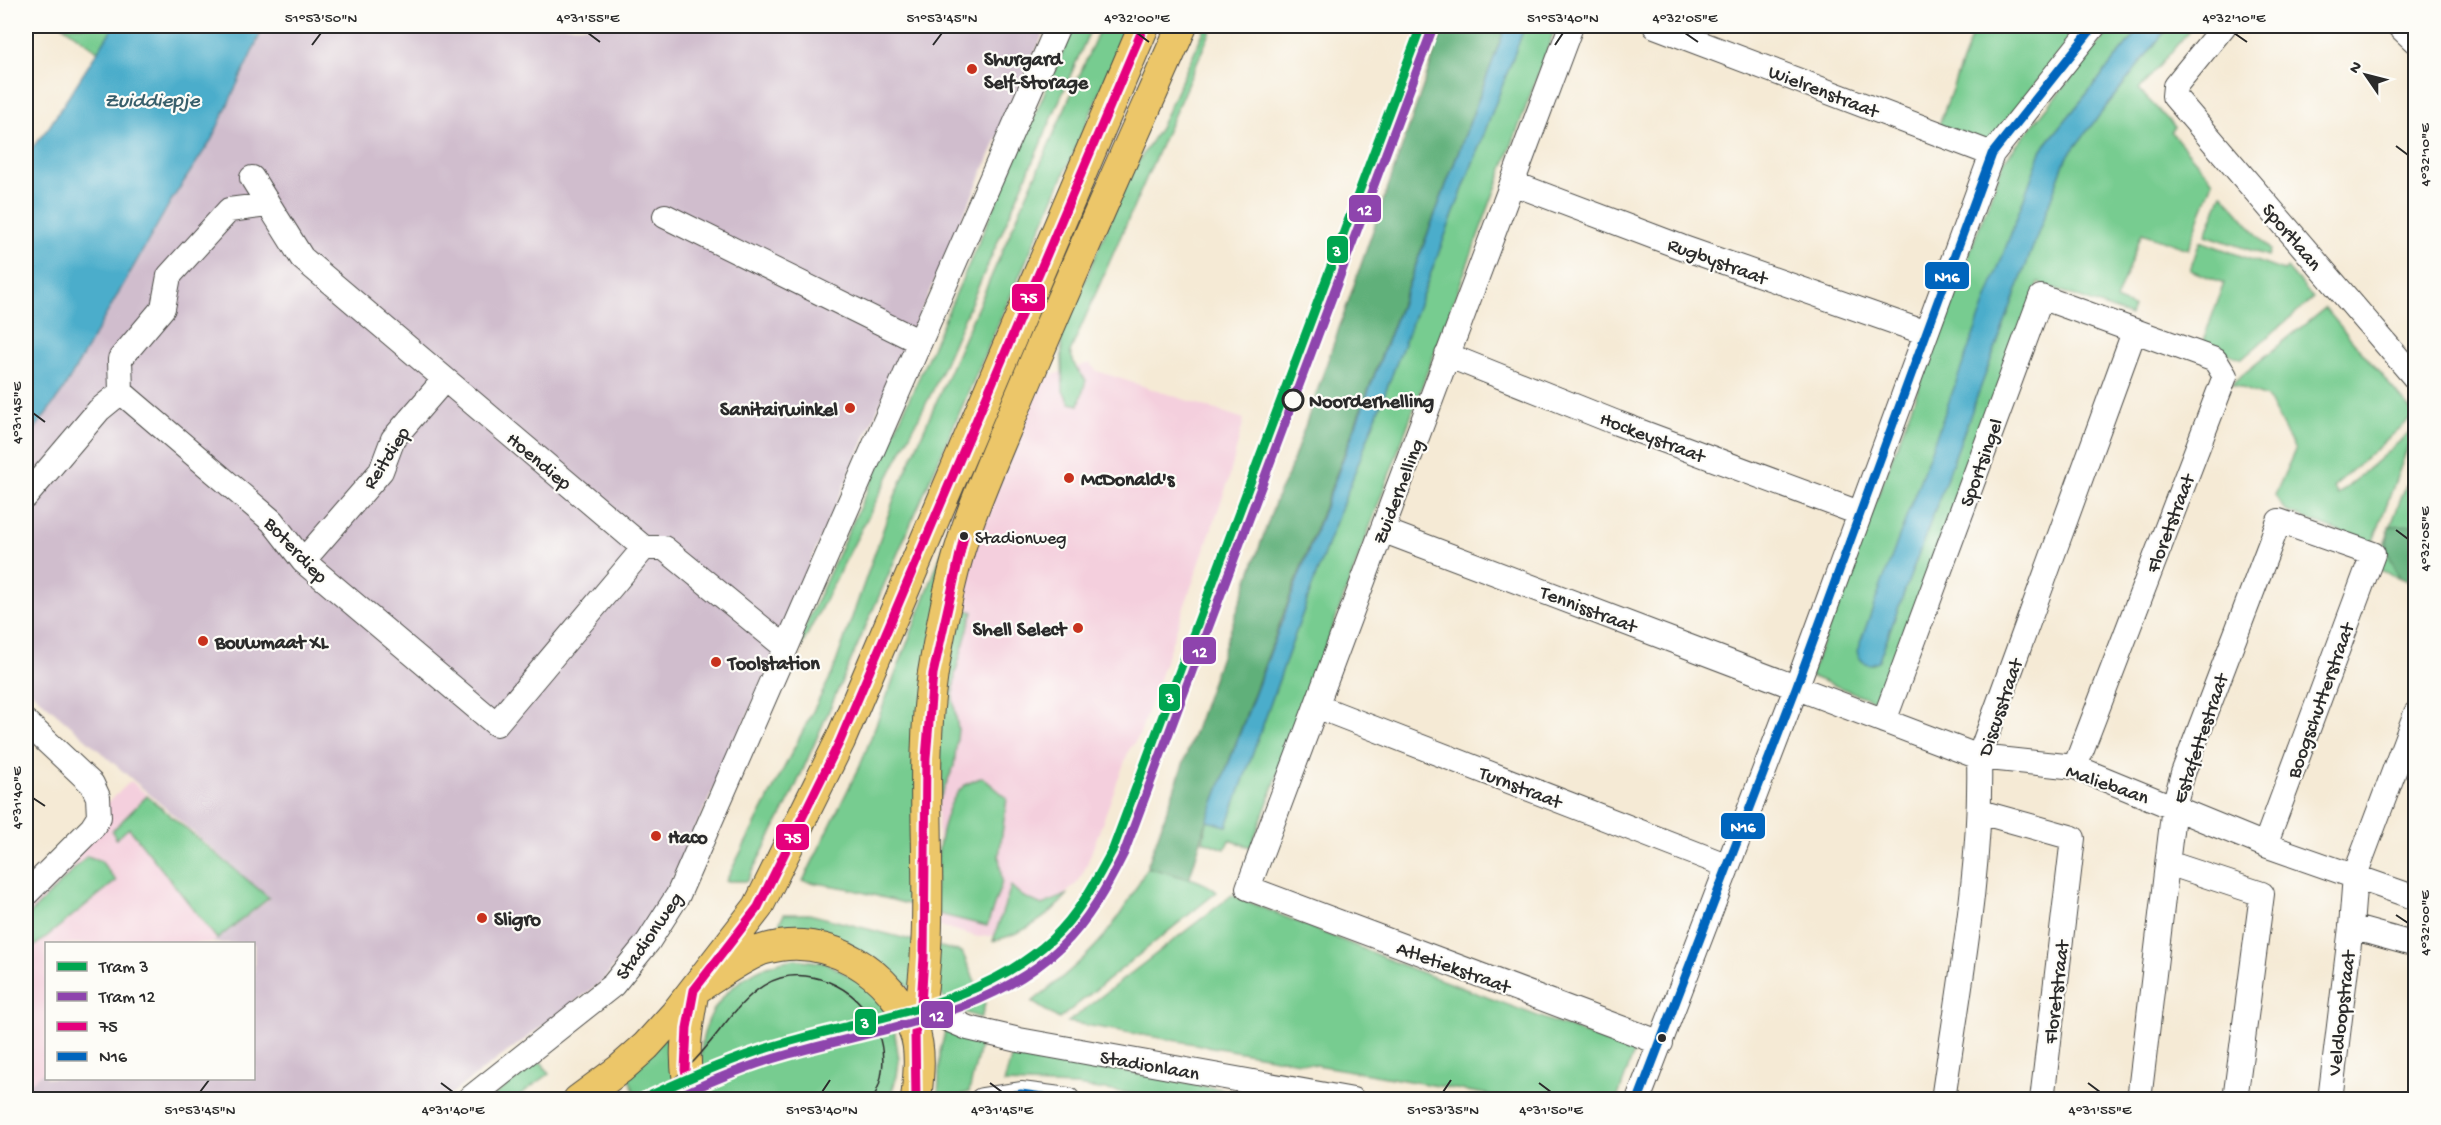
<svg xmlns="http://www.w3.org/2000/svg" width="2441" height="1125" font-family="'Gochi Hand',sans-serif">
	<rect width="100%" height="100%" fill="#fdfcf7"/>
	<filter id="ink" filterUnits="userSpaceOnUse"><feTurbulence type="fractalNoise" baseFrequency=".0167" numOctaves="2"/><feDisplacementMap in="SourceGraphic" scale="12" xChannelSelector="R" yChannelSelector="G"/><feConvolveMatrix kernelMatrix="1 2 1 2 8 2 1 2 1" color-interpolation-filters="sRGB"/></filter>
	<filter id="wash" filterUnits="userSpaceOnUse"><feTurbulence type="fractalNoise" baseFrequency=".008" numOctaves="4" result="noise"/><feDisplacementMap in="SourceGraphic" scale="24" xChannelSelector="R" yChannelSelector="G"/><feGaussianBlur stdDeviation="1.35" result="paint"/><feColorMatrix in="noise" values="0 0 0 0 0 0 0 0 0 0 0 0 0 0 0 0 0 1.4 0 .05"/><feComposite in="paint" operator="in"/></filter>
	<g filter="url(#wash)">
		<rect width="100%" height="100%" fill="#f5ead5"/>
		<path fill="#f4cfdd" d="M1089,363l8,8 147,48 -16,63 -89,254 -10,14 -43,117 -8,15 -35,33 -23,13 -29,8 -13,1 -38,-11 -2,-116 23,-229 11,-34 71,-169z
			M131,781l139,118 -58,44 -166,1v126l-20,16v-207z"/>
		<path fill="#d0bdcd" d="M212,26h835l-234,530 -41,107 -112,242 -58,77 -158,117h-418v-13l20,-16v8h208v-134l-42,-1 58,-44 -244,-212v-360z"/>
		<path fill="#77cc90" stroke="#517c5e" stroke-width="1.5" d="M63,26h51l-15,26z
			M1074,26h18l-159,364 -132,257 -5,-1 121,-264z
			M1101,26h28l-338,771 -44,84h-21l106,-207 63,-178z
			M1206,26h7l-143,326 6,16 10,12 -7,25 -9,-2 -7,-12 -2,-55 69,-162 30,-46z
			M1525,26h31l-305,821 -22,-7 -4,9 -22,-8 4,-20 20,5 97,-273z
			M1975,26h83l14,12 -83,104 -50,-17z
			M2113,26h29l-100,123 -169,515 6,-4 187,-502 103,-132h24l-54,64 36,37 -4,5 42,49 -25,68 -46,-16 -26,67 17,7 -3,9 -91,-33 -159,420 -70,-27 194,-515z
			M2222,193l48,57 -2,6 -62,-21z
			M2200,241l83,30 4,-3 26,30 -71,61 -40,-15 22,-61 -34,-13z
			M2325,308l90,107 -82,72 5,8 77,-67 -43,116 -87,-33 -10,-16 20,-45 -28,-53 -36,-13z
			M2406,485l9,12v87l-40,-16z
			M959,508l-43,398 -70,-18 -43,-7 59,-120z
			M966,609l7,3 -18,62 -2,24 5,31 -4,37 -18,41c0,-61 -5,-147 30,-198z
			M982,777l25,21 -8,58 3,26 -15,44 -53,-13c1,-32 3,-107 31,-128 5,-3 12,-5 17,-8z
			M147,796l122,102 -52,41 -88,-111 -13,11 -4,-8z
			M87,856l14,5 15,20 -90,72v-35z
			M1147,867c22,6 53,10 70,25l-158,127 -27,-17c57,-45 82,-68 115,-135z
			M1011,886l11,10 20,9 26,-11c-21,25 -44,39 -75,47z
			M1232,895l180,74 222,83 -17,47h-104l-445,-77z
			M784,914h25l106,27 -2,50 -34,-30 -104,-29z
			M936,946l26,6 23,52 -4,14c-46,-14 -47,-28 -45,-72z
			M794,959l32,4 42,23 20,26 6,16 5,32 -2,16 -8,23 -179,1c-29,-68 14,-130 84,-141z
			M676,1027l-1,72h-38l-10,-26z
			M946,1028l35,14 -12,50 -18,7 -13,1 2,-48z
			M1013,1051l262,48h-100l-99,-13 -72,-3z
			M537,1063h5l7,11 -35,25h-25z"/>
		<path fill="#61b07a" stroke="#466e52" stroke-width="1.5" d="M1444,26h62l-225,594 -74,201 -18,58 -42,-12 131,-373 10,-19z
			M2415,525h1l-1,59 -15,-6 -14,-29 3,-23z"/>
		<path fill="#4cadcb" stroke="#3c6c7b" stroke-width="1.5" d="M114,26h150l-52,113 -41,62 -109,191 -36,49v-286l23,-28z
			M1506,26h19l-201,527 -97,273 -20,-5z
			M2142,26h27l-103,132 -187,502c-10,8 -19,3 -22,-9l185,-502z"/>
	</g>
	<g filter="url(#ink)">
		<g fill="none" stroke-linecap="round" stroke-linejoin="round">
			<defs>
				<path id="minor" d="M1571,26l-323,862 413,155
					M1655,26l337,128
					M2224,26l-49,60 -1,10 242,283
					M2399,26l17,16
					M252,178l50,80 342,290h20l121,99
					M1512,183l169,64 245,86
					M267,205l-38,5 -60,66 -6,32 -43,51 1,33 151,129 31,40 193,163 148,-176
					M665,216l255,126
					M1447,355l170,68 242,90
					M26,496l73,-86 22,-18
					M1382,530l597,227 96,10 190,78 151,53
					M303,561l78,-90 12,-32 51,-59
					M1316,706l412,160
					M1884,721l157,-424 174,63 10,16 -150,391
					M26,722l66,62 6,13 1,20 -7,11 -66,66
					M1980,812l93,26 -31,262
					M2168,863l94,31 -27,206
					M2351,927l65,18
					M903,1000l65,28 51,12 334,60
					M468,1100l145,-115 35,-43 30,-47 380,-869
					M982,1100l39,-6 47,6
					M1638,1100l158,-412 196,-534 102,-128
					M1943,1100c16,-114 39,-229 36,-343l155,-425
					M2139,1100l35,-294 9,-33 96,-252 94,33 -108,291
					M2330,1100l21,-173 4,-52 61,-162"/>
				<path id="major" d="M915,1033c26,-114 0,-243 18,-360 9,-53 20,-110 39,-160 19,-51 42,-101 63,-152 48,-113 98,-224 147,-335
					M578,1100l42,-31 26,-23 29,-32 83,-107 82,-166 304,-715
					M693,1100c-13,-37 -6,-73 1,-110 19,-11 52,-36 71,-41 63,-18 127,24 149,82 8,19 4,49 2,69"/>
			</defs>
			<use href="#minor" stroke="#494844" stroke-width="26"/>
			<use href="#major" stroke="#494844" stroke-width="32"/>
			<use href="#minor" stroke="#fff" stroke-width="24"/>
			<use href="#major" stroke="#ecc669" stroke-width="30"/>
			<path stroke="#2b2b2b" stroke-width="1.5" d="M639,1099c21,-10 40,-22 56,-39 38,-40 65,-106 134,-78 24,10 40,27 49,51 8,22 6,47 -6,67"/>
			<defs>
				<path id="bus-1" d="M693,1100l-8,-30 2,-42 7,-38 64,-83 82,-166 304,-715
					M916,1100l-1,-67 6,-28 3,-48 2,-199 7,-84 31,-138"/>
				<path id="bus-2" d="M985,1100l36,-6 43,6
					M1638,1100l158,-412 196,-534 102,-128"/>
			</defs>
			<use href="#bus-1" stroke="#fdfcf7" stroke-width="14"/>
			<use href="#bus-2" stroke="#fdfcf7" stroke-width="14"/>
			<use href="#bus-1" stroke="#e5007d" stroke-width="9"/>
			<use href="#bus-2" stroke="#0065bd" stroke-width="9"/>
			<defs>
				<path id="tram-1" d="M640,1100c47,-21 94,-43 144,-57 91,-27 196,-37 268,-104 27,-25 44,-58 61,-90l308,-823"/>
				<path id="tram-2" d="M670,1100c38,-18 78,-35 119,-46 91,-26 200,-38 272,-107 27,-26 46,-60 63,-94l308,-823"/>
			</defs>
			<use href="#tram-1" stroke="#fdfcf7" stroke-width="14"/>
			<use href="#tram-2" stroke="#fdfcf7" stroke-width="14"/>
			<use href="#tram-1" stroke="#00a651" stroke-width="9"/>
			<use href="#tram-2" stroke="#8e44ad" stroke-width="9"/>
		</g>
	</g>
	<path fill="none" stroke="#2b2b2b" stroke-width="2" d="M588,33l12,9M1137,33l12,9M1685,33l13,9M2234,33l13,9M312,45l9,-12M933,45l9,-12M1555,45l8,-12M2396,146l12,9M33,413l12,9M2396,530l12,9M33,798l12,8M2396,915l12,8M441,1083l12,9M990,1083l12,9M1539,1083l12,9M2088,1083l12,9M200,1092l9,-12M822,1092l8,-12M1443,1092l8,-12"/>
	<g fill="#c8321e" stroke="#fdfcf7" stroke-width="2">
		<circle cx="972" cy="69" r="6"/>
		<circle cx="850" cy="408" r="6"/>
		<circle cx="1069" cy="478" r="6"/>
		<circle cx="1078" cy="628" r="6"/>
		<circle cx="203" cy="641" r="6"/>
		<circle cx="716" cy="662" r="6"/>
		<circle cx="656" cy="836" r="6"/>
		<circle cx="482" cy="918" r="6"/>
	</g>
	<circle fill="#fdfcf7" stroke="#2b2b2b" stroke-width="3" cx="1293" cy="400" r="10"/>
	<g fill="#2b2b2b" stroke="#fdfcf7" stroke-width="2">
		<circle cx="964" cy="536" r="5"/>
		<circle cx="1662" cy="1038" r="5"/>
	</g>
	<g text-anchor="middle" stroke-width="4.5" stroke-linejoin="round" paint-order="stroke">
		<g font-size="18" fill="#2b2b2b" stroke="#fdfcf7" text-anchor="start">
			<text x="975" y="543">Stadionweg</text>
		</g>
		<g font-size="20" font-weight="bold" fill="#2b2b2b" stroke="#fdfcf7" text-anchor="start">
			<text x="984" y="65">Shurgard<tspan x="984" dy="23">Self-Storage</tspan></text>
			<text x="838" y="415" text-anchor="end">Sanitairwinkel</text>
			<text x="1081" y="485">McDonald's</text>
			<text x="1066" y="635" text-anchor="end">Shell Select</text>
			<text x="215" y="648">Bouwmaat XL</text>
			<text x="728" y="669">Toolstation</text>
			<text x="668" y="843">Haco</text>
			<text x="494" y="925">Sligro</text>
		</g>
		<g font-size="20" fill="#2b2b2b" stroke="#fdfcf7">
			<text transform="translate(1824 90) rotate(21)" y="7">Wielrenstraat</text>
			<text transform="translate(2293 236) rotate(50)" y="7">Sportlaan</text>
			<text transform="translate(1718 260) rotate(20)" y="7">Rugbystraat</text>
			<text transform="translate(1653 436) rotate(21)" y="7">Hockeystraat</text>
			<text transform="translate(385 457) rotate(-57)" y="7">Reitdiep</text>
			<text transform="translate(540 460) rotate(40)" y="7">Hoendiep</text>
			<text transform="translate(1980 462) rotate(-70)" y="7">Sportsingel</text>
			<text transform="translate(1397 491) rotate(-69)" y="7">Zuiderhelling</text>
			<text transform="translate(2169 523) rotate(-69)" y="7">Floretstraat</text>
			<text transform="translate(297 549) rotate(47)" y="7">Boterdiep</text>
			<text transform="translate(1589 608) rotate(21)" y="7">Tennisstraat</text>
			<text transform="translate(2319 700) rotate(-70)" y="7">Boogschutterstraat</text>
			<text transform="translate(1999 707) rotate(-71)" y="7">Discusstraat</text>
			<text transform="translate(2199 738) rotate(-71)" y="7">Estafettestraat</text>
			<text transform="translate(2108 783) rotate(19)" y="7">Maliebaan</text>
			<text transform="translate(1521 786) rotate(21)" y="7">Turnstraat</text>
			<text transform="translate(648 935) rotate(-55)" y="7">Stadionweg</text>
			<text transform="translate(1454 966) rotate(20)" y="7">Atletiekstraat</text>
			<text transform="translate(2055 992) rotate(-83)" y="7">Floretstraat</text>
			<text transform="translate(2340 1013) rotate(-83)" y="7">Veldloopstraat</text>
			<text transform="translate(1150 1064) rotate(10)" y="7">Stadionlaan</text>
		</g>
		<g font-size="20" font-weight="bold" fill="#2b2b2b" stroke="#fdfcf7" text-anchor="start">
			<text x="1309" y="407">Noorderhelling</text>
		</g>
		<g font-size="21" font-style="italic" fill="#385f6b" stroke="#fdfcf7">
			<text x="152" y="106">Zuiddiepje</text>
		</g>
	</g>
	<g stroke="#fdfcf7" stroke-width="2">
		<rect x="1348" y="194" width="34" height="29" rx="6" fill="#8e44ad"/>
		<rect x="1326" y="235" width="23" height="29" rx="6" fill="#00a651"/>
		<rect x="1924" y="261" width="46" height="29" rx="6" fill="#0065bd"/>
		<rect x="1011" y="283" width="35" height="29" rx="6" fill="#e5007d"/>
		<rect x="1182" y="636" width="35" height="29" rx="6" fill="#8e44ad"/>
		<rect x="1158" y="683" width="23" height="29" rx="6" fill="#00a651"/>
		<rect x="1720" y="812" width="46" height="28" rx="6" fill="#0065bd"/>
		<rect x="775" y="823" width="35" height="28" rx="6" fill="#e5007d"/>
		<rect x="920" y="1000" width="34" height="29" rx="6" fill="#8e44ad"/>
		<rect x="854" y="1008" width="23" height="28" rx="6" fill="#00a651"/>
	</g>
	<g font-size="16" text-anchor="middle" font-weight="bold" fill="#fff">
		<text x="1365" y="215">12</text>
		<text x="1337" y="256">3</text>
		<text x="1947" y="282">N16</text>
		<text x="1029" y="303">75</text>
		<text x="1200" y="657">12</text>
		<text x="1170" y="703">3</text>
		<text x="1743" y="832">N16</text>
		<text x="793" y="843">75</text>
		<text x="937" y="1021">12</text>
		<text x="865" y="1028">3</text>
	</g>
	<rect width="2441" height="1125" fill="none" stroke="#fdfcf7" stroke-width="66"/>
	<rect x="45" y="942" width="210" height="138" fill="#fdfcf7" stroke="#a9a8a5" stroke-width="1.5"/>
	<rect x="57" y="962" width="30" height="9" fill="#00a651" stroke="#a9a8a5" stroke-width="1.5"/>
	<text x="99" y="972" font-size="18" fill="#2b2b2b">Tram 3</text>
	<rect x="57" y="992" width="30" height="9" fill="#8e44ad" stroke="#a9a8a5" stroke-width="1.5"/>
	<text x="99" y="1002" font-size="18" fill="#2b2b2b">Tram 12</text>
	<rect x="57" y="1022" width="30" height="9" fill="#e5007d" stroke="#a9a8a5" stroke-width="1.5"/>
	<text x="99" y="1032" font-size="18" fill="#2b2b2b">75</text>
	<rect x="57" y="1052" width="30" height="9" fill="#0065bd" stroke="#a9a8a5" stroke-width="1.5"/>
	<text x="99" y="1062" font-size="18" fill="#2b2b2b">N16</text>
	<g transform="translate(2366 75) rotate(305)" stroke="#fdfcf7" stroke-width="4.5" paint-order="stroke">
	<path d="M0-4.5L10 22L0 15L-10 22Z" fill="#2b2b2b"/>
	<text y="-9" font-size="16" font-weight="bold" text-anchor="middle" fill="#2b2b2b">N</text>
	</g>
	<rect x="33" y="33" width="2375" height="1059" fill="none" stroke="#2b2b2b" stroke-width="2"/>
	<g font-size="15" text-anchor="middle" fill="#2b2b2b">
		<text x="321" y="22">51°53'50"N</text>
		<text x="588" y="22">4°31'55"E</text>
		<text x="942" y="22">51°53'45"N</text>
		<text x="1137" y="22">4°32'00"E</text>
		<text x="1563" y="22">51°53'40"N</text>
		<text x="1685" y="22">4°32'05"E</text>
		<text x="2234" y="22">4°32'10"E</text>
		<text transform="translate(2424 155) rotate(-90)" y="5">4°32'10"E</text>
		<text transform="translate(16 413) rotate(-90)" y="5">4°31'45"E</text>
		<text transform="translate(2424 539) rotate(-90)" y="5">4°32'05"E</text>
		<text transform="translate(16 798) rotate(-90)" y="5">4°31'40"E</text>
		<text transform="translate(2424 923) rotate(-90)" y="5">4°32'00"E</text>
		<text x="200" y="1114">51°53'45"N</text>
		<text x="453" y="1114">4°31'40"E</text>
		<text x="822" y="1114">51°53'40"N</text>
		<text x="1002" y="1114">4°31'45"E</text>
		<text x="1443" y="1114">51°53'35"N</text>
		<text x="1551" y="1114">4°31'50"E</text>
		<text x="2100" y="1114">4°31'55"E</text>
	</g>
</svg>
